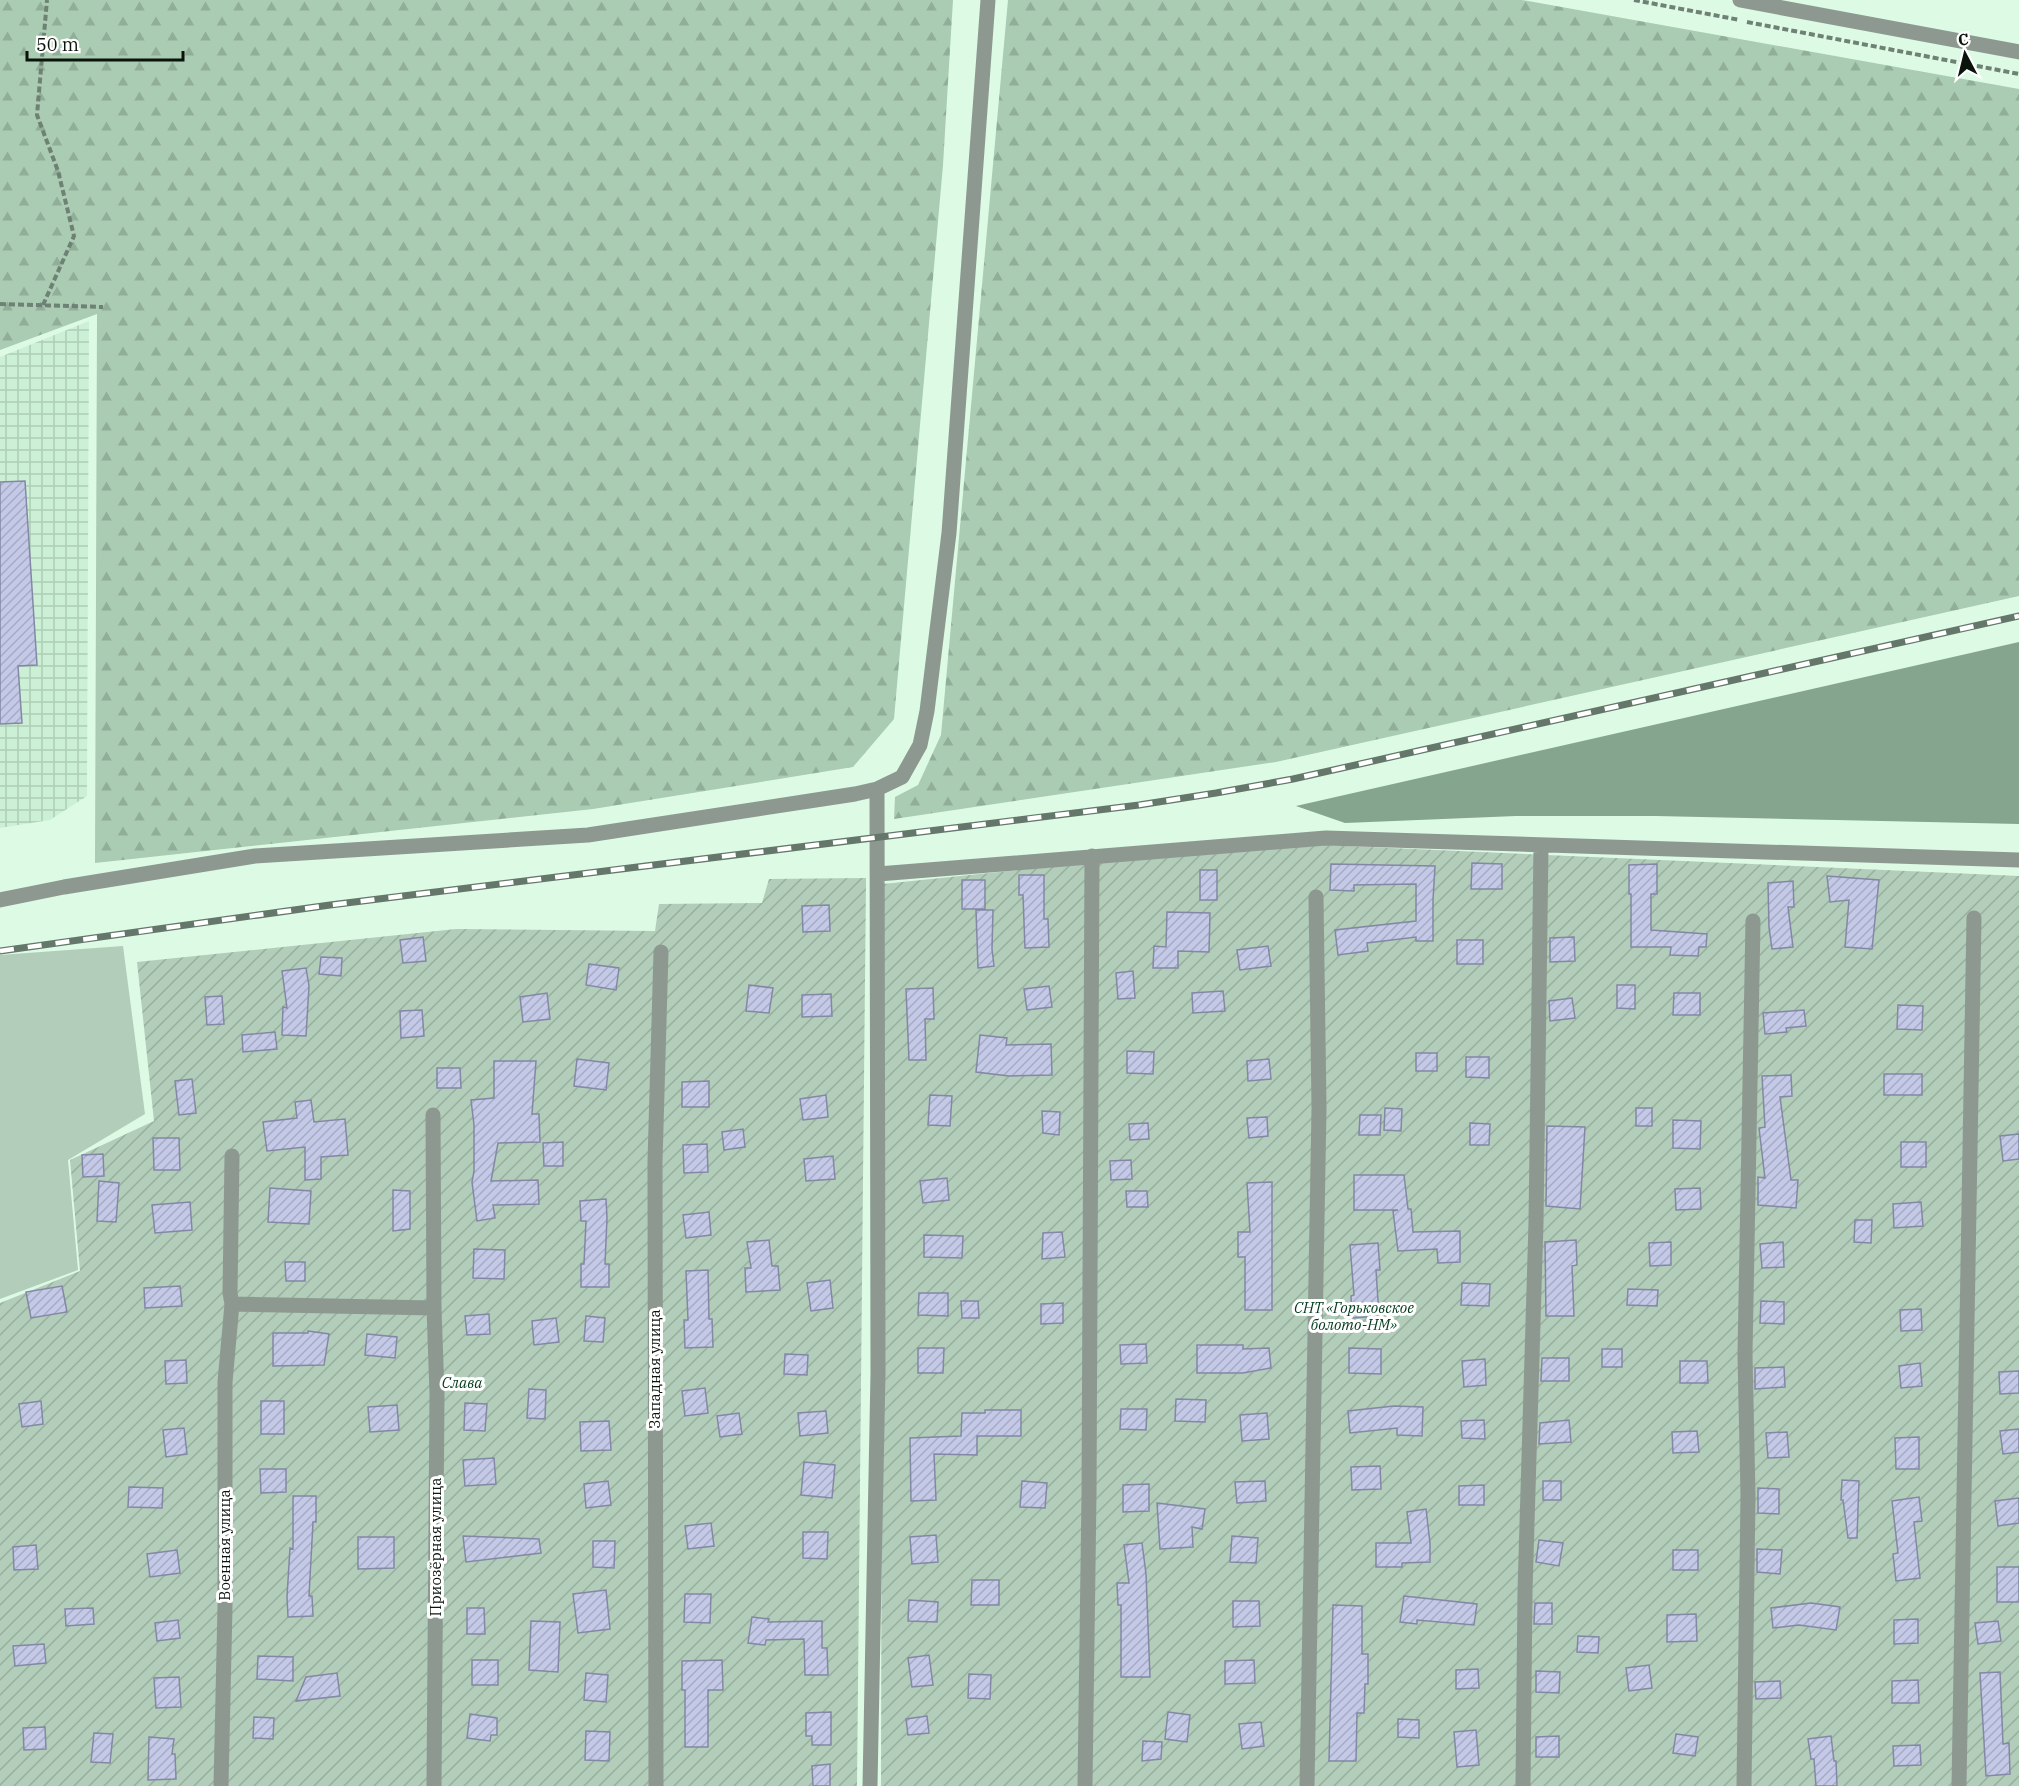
<svg xmlns="http://www.w3.org/2000/svg" width="2019" height="1786" font-family="'IBM Plex Serif',serif">
	<defs>
		<pattern id="industrial-grid" width="8" height="8" patternUnits="userSpaceOnUse" patternTransform="scale(1.5)"><rect width="8" height="8" fill="#ccf0d5"/><path d="M0 4h8M4 0v8" fill="none" stroke="#aecdb6"/></pattern>
		<pattern id="forest-firs" width="22" height="20" patternUnits="userSpaceOnUse" patternTransform="scale(1.5)"><rect width="22" height="20" fill="#aaccb3"/><path d="M5 1l3.5 6h-7zM16 11l3.5 6h-7z" fill="#91ae99"/></pattern>
		<pattern id="garden-furrows" width="10" height="10" patternUnits="userSpaceOnUse" patternTransform="scale(1.5)"><rect width="10" height="10" fill="#b2cdb9"/><path d="M-1 1l2-2M0 10L10 0M9 11l2-2" fill="none" stroke="#98af9e"/></pattern>
		<pattern id="building-hatch" width="6" height="6" patternUnits="userSpaceOnUse" patternTransform="scale(1.5)"><rect width="6" height="6" fill="#c3c9e6"/><path d="M-1 1l2-2M0 6l6-6M5 7l2-2" fill="none" stroke="#a6acc4"/></pattern>
	</defs>
	<rect width="100%" height="100%" fill="#ddfae5"/>
	<path fill="url(#industrial-grid)" d="M89,321l-2,475 -37,24 -50,8v-471z"/>
	<path fill="url(#forest-firs)" d="M0,0h953l-10,165 -49,554 -41,48 -260,42 -498,54 2,-549 -97,36z
		M1008,0h514l497,89v507l-743,166 -382,57 1,-22 23,-12 23,-50z"/>
	<path fill="#b2cdb9" d="M123,946l22,168 -77,46 10,110 -78,29v-344z"/>
	<path fill="url(#garden-furrows)" d="M1280,843l739,33v910h-1138l2,-902z
		M866,878l-9,908h-857v-483l80,-32 -10,-111 84,-39 -17,-159 319,-33 199,2 4,-27 103,-1 7,-24z"/>
	<path fill="#85a58e" d="M2019,642v182l-363,-8h-140l-171,7 -49,-17z"/>
	<path fill="url(#building-hatch)" stroke="#8388a4" stroke-width="1.5" d="M25,481l12,184 -19,1 4,57 -22,1v-242z
		M1472,863l30,1v25h-31z
		M1331,864l104,2 -2,34v41h-17v-4l-49,6 1,8 -30,4 -3,-25 81,-9v-37l-62,1v6l-24,-1z
		M1657,864v30h-6v36l56,4 -1,13h-7l-1,9 -28,-1 1,-8h-40v-53h-2v-29z
		M1200,870h17v30h-17z
		M1019,875h25v44h4l1,28 -24,1 -2,-53h-4z
		M1827,876l52,4 -7,69 -27,-2 4,-47 -19,2z
		M962,880h23v29h-23z
		M1793,881l1,26h-6l5,40 -21,2 -3,-22 -1,-44z
		M829,905l1,26 -27,1 -1,-26z
		M976,910h17l-1,39 2,17 -16,2z
		M1167,912l43,1 -1,39 -31,-1v17h-25l1,-22 12,1z
		M423,937l3,24 -23,2 -3,-23z
		M1574,937l1,24 -25,1v-24z
		M1457,940h26v24h-26z
		M1268,946l3,20 -31,4 -3,-20z
		M321,957l21,1 -1,18 -22,-2z
		M589,964l30,4 -3,22 -30,-5z
		M306,968l3,18 -3,50 -24,-1 1,-28 4,1 -5,-37z
		M1133,971l2,27 -17,1 -2,-26z
		M749,985l24,3 -4,25 -23,-2z
		M1617,985h18v24l-18,-1z
		M1049,986l3,21 -25,3 -3,-21z
		M933,988l1,31h-9l1,41h-17l-3,-71z
		M1223,991l2,20 -32,2 -1,-20z
		M547,993l3,26 -27,3 -3,-25z
		M1674,993h26v22h-27z
		M831,994l1,22 -30,1v-22z
		M222,996l2,28 -17,1 -2,-28z
		M1572,998l3,20 -25,3 -1,-20z
		M1898,1005l25,1 -1,24 -25,-1z
		M422,1010l2,26 -23,2 -1,-27z
		M1804,1010l2,16 -20,2 1,4 -22,2 -2,-21z
		M275,1032l2,17 -34,3 -1,-17z
		M980,1035l27,3 -1,7 45,-1 1,31 -43,1 -33,-4z
		M1127,1051l27,1 -1,22 -26,-1z
		M1416,1053h21v18h-21z
		M1466,1057h23v21l-23,-1z
		M577,1059l32,4 -3,27 -32,-4z
		M1269,1059l2,20 -23,2 -1,-20z
		M494,1061h42l-4,53h7l1,28 -42,1 -7,38 47,-1 1,24 -46,1 2,13 -18,3 -5,-39 2,-11v-46l-3,-25 23,-2z
		M437,1068h23l1,20h-24z
		M1884,1074h38v21h-38z
		M1791,1075l1,21 -12,1 11,83h7l-2,28 -38,-3v-28l7,1 -6,-50 6,-1 -3,-51z
		M192,1079l4,34 -17,2 -4,-34z
		M709,1081v26h-27v-25z
		M826,1095l2,22 -25,3 -3,-21z
		M930,1095l22,1 -2,30 -22,-1z
		M311,1100l3,22 31,-3 3,36 -27,2v22l-16,1v-33l-38,4 -4,-29 34,-4 -2,-16z
		M1385,1108l17,1 -1,22 -17,-1z
		M1636,1108h16v18h-16z
		M1042,1111l18,1 -1,23 -16,-2z
		M1360,1115h21l-1,20h-21z
		M1267,1117l1,19 -19,2 -2,-20z
		M1673,1120l28,1 -1,28 -27,-1z
		M1148,1123l1,16 -19,1 -1,-16z
		M1470,1123l20,1 -1,21h-19z
		M1547,1126l38,1 -5,82 -34,-3z
		M743,1129l2,18 -21,3 -2,-18z
		M2019,1134v25l-16,2 -3,-25z
		M153,1138h26l1,32h-26z
		M563,1142v24h-19l-1,-23z
		M1901,1142h25v25h-25z
		M707,1144l1,28 -24,1 -1,-28z
		M103,1154l1,22 -21,1 -1,-22z
		M833,1156l2,23 -29,2 -2,-22z
		M1131,1160l1,19 -21,1 -1,-19z
		M1354,1175h50l4,34h3l2,23 47,-1v31l-22,1 -1,-14 -39,2 -5,-40 5,-1h-44z
		M947,1178l2,22 -26,3 -3,-22z
		M99,1181l20,2 -3,39 -19,-1z
		M1272,1182v128h-27v-53h-7v-25h12l-3,-49z
		M270,1188l41,3 -2,33 -41,-2z
		M1700,1188l1,21 -25,1 -1,-21z
		M393,1190l17,1v38l-17,2z
		M1126,1191h21l1,16h-21z
		M606,1199l1,19 -2,46h4v23h-28v-23h3l2,-43h-5l-1,-20z
		M190,1202l2,28 -37,3 -3,-28z
		M1921,1202l2,24 -29,2 -1,-24z
		M709,1212l2,23 -25,3 -3,-23z
		M1855,1220h17l-1,23 -17,-1z
		M1062,1232l3,25 -23,2 1,-26z
		M924,1235l39,1 -1,22 -38,-1z
		M769,1240l3,26h6l2,24 -34,2 -1,-24h6l-4,-26z
		M1576,1240l1,25 -5,1 2,50h-28l-1,-74z
		M1671,1242v23l-21,1 -1,-23z
		M1783,1242l1,25 -22,1 -2,-24z
		M1378,1243l2,27h-4l3,46 -27,2 -1,-22 3,-1 -4,-50z
		M474,1249l31,1 -1,29 -31,-1z
		M285,1262h20v19h-19z
		M708,1270l1,49h3l1,28 -28,1 -1,-28h4l-2,-49z
		M830,1280l3,28 -22,3 -4,-28z
		M1462,1283l28,1 -1,22 -28,-1z
		M62,1286l5,26 -36,6 -5,-26z
		M180,1286l2,20 -37,2 -1,-20z
		M1628,1289l30,1 -1,16 -30,-1z
		M919,1293h29v23l-30,-1z
		M961,1301h17l1,17h-17z
		M1761,1301l23,1v22l-24,-1z
		M1063,1303v20l-22,1v-20z
		M1921,1309l1,21 -21,1 -1,-21z
		M489,1314l1,20 -23,1 -2,-19z
		M586,1316l19,2 -2,24 -19,-1z
		M556,1318l3,24 -25,3 -2,-24z
		M308,1331l21,3 -5,31 -51,1v-33h35z
		M367,1334l30,3 -2,21 -30,-3z
		M1146,1344l1,19 -26,1 -1,-19z
		M1197,1345h46v4l26,-1 2,20 -28,5h-46z
		M918,1348h26l-1,25h-25z
		M1349,1348l32,1v25l-32,-1z
		M1602,1349h20v18h-20z
		M785,1354l23,1 -1,20 -23,-1z
		M1542,1358h27v23h-28z
		M1485,1359l1,26 -22,2 -2,-26z
		M186,1360l1,23 -21,1 -1,-23z
		M1680,1361h27l1,22h-28z
		M1920,1363l2,23 -21,2 -2,-22z
		M1784,1367l1,20 -30,2v-21z
		M2019,1371v22l-19,1 -1,-22z
		M705,1388l3,25 -23,3 -3,-25z
		M529,1389l17,1 -1,29 -18,-1z
		M1176,1399l30,1 -1,22 -30,-1z
		M41,1401l2,23 -21,3 -3,-23z
		M261,1401h23v33h-23z
		M465,1403l22,1 -2,27 -21,-1z
		M397,1405l2,25 -29,2 -2,-25z
		M1394,1406l29,1 -1,29 -25,-1v-7l-47,5 -2,-22z
		M1121,1409h26l-1,21 -26,-1z
		M985,1410h36v26h-44v19l-43,-1 2,46 -25,1 -1,-63 51,-2 1,-23h23z
		M826,1411l2,22 -28,3 -2,-23z
		M739,1413l3,21 -22,3 -3,-21z
		M1267,1413l2,26 -27,2 -2,-26z
		M1484,1420l1,19 -23,-1 -1,-17z
		M1569,1420l2,22 -32,2 1,-21z
		M609,1421l2,29 -30,1 -1,-29z
		M184,1428l3,26 -21,3 -3,-27z
		M2019,1429v23l-16,2 -3,-23z
		M1697,1431l2,21 -26,1 -1,-21z
		M1787,1432l2,25 -21,1 -2,-25z
		M1919,1437v32h-23l-1,-31z
		M494,1458l2,26 -31,2 -2,-26z
		M804,1462l31,3 -3,33 -31,-3z
		M1380,1466l1,23 -29,1 -1,-23z
		M260,1469h26v23l-25,1z
		M1842,1480l17,1 -2,57h-9l-5,-38h-2z
		M608,1481l3,24 -25,3 -2,-24z
		M1022,1481l25,2 -2,25 -25,-1z
		M1265,1481l1,20 -29,2 -2,-21z
		M1543,1481h18v19h-18z
		M1149,1484v27l-26,1v-27z
		M1484,1485v20h-25v-19z
		M129,1487l34,1 -1,20 -34,-1z
		M1758,1488l21,1v25l-21,-1z
		M293,1496h23v26h-3l-4,74h3l1,20 -25,1 -1,-20 3,-49 3,1z
		M1919,1497l3,24 -8,1 6,56 -24,3 -3,-27 5,-1 -6,-52z
		M2019,1498v25l-21,3 -3,-25z
		M1157,1503l48,6 -3,20 -10,-2 1,20 -33,2z
		M1426,1509l4,34v19l-28,1v4h-26v-24h35l-4,-31z
		M711,1523l3,23 -26,3 -3,-23z
		M803,1532h25l-1,27 -24,-1z
		M936,1535l2,27 -26,2 -2,-27z
		M463,1536l76,3 2,14 -75,9z
		M1232,1536l26,2 -2,25 -26,-1z
		M358,1537h36v31l-36,1z
		M1539,1540l24,3 -4,23 -23,-4z
		M593,1541h22l-1,27 -21,-1z
		M1142,1543l4,31 4,103h-29v-72h-3l-1,-22h12l-5,-38z
		M36,1545l2,24 -24,1 -1,-23z
		M1757,1549l25,1 -2,24 -23,-2z
		M177,1550l3,23 -30,4 -3,-23z
		M1673,1550h25v20h-25z
		M1997,1567h22v35h-22z
		M972,1580h27v25h-28z
		M606,1590l4,39 -32,4 -5,-39z
		M685,1594h26l-1,29 -26,-1z
		M1404,1596l73,8 -3,21 -57,-5v4l-17,-2z
		M909,1600l29,2 -1,20 -29,-1z
		M1233,1601h26l1,25 -27,1z
		M1535,1603h17v21h-18z
		M1811,1603l29,4 -4,23 -37,-5 -26,3 -2,-20z
		M1333,1605l29,1v48h6v30h-3l-1,29h-7l-1,48h-27z
		M93,1608l1,16 -28,2 -1,-17z
		M467,1608h17l1,26h-18z
		M1696,1614l1,27 -30,1v-27z
		M752,1617l17,2 -1,3 54,-1v27h5l1,27h-23l-1,-36 -38,1 -1,5 -17,-2z
		M1918,1619v24l-24,1v-24z
		M178,1620l2,18 -23,3 -2,-18z
		M531,1621l29,1 -2,50 -29,-2z
		M1998,1621l3,20 -23,3 -3,-21z
		M1578,1636l21,1 -1,16 -21,-1z
		M44,1644l2,19 -31,3 -2,-20z
		M929,1655l4,30 -21,2 -4,-29z
		M258,1656l35,1v24l-36,-2z
		M472,1660h26v25h-26z
		M722,1660l1,30h-15v57h-23v-57h-3v-29z
		M1254,1660l1,23 -30,1v-23z
		M1649,1665l3,23 -23,3 -3,-23z
		M1478,1669l1,19 -23,1v-19z
		M1536,1671l24,1 -1,21 -23,-1z
		M2000,1672l3,72 6,-1 1,31 -24,2 -6,-103z
		M337,1673l3,23 -44,5 10,-24z
		M586,1673l22,2 -2,27 -22,-2z
		M969,1674l22,1 -1,24 -22,-1z
		M179,1677l2,30 -25,1 -2,-30z
		M1918,1680l1,23h-27v-22z
		M1780,1681l1,17 -25,1 -1,-17z
		M831,1712v33h-19v-9h-6v-23z
		M1168,1712l22,3 -3,27 -22,-3z
		M470,1714l27,4v17h-6l-1,6 -23,-3z
		M927,1716l2,17 -21,2 -2,-16z
		M254,1717l20,1 -1,21 -20,-1z
		M1398,1719l21,1v18l-21,-1z
		M1261,1722l3,24 -22,3 -3,-25z
		M45,1727l1,22 -22,1 -1,-22z
		M1476,1730l3,35 -22,2 -3,-35z
		M586,1731l24,1 -1,29 -24,-1z
		M94,1733l19,1 -3,29 -19,-1z
		M1676,1734l22,3 -3,19 -22,-3z
		M1559,1736v21h-23v-20z
		M1831,1736l3,25h2l1,25h-21l-2,-27h-3l-3,-20z
		M149,1737l25,2 -2,15h3l1,25 -28,1z
		M1143,1741l19,1 -1,17 -19,2z
		M1920,1745l1,20 -27,1 -1,-20z
		M830,1764v22h-17l-1,-20z"/>
	<g fill="none" stroke-linecap="round" stroke-linejoin="round">
		<path stroke="#6e8174" stroke-width="4" stroke-dasharray="6 3" stroke-linecap="butt" d="M1634,0l106,20
			M1747,22l272,52
			M0,304l103,3
			M43,305l31,-69 -16,-65 -21,-56 10,-115"/>
		<path stroke="#8d9990" stroke-width="15" d="M1740,0l279,52
			M878,874l448,-36 693,22
			M0,900l64,-13 191,-31 333,-21 267,-41 22,-5 25,-12 18,-32 7,-34 22,-178 39,-533
			M433,1115l1,193 3,86 -3,392
			M232,1304l202,4
			M221,1786l4,-180v-224l7,-78 -2,-11 2,-137
			M656,1786l-1,-624 6,-210
			M870,1786l8,-413 -1,-584
			M1085,1786l4,-292 3,-638
			M1307,1786l12,-678 -3,-211
			M1523,1786l2,-195 11,-368 5,-378
			M1744,1786l4,-290 -3,-142 8,-433
			M1959,1786l15,-868"/>
		<defs>
			<path id="rail" d="M0,951l330,-46 809,-100 77,-12 77,-14 726,-163"/>
		</defs>
		<use href="#rail" stroke="#64776a" stroke-width="7"/>
		<use href="#rail" stroke="#fff" stroke-width="4.5" stroke-dasharray="14" stroke-linecap="butt"/>
	</g>
	<g text-anchor="middle" stroke-width="6" stroke-linejoin="round" paint-order="stroke">
		<g font-size="15" font-style="italic" fill="#003b1c" stroke="#fff">
			<text x="1354" y="1313">СНТ «Горьковское<tspan x="1354" dy="17">болото-НМ»</tspan></text>
			<text x="462" y="1388">Слава</text>
		</g>
		<g font-size="15" fill="#0a140d" stroke="#fff">
			<text transform="translate(655 1369) rotate(-90)" y="5">Западная улица</text>
			<text transform="translate(225 1545) rotate(-90)" y="5">Военная улица</text>
			<text transform="translate(436 1547) rotate(-90)" y="5">Приозёрная улица</text>
		</g>
	</g>
	<g transform="translate(1965 54) rotate(353)" stroke="#ffffff" stroke-width="4.5" paint-order="stroke">
	<path d="M0-4.5L10 22L0 15L-10 22Z" fill="#0a140d"/>
	<text y="-9" font-size="16" font-weight="bold" text-anchor="middle" fill="#0a140d">С</text>
	</g>
	<path d="M27 51v9h156v-9" fill="none" stroke="#0a140d" stroke-width="3"/>
	<text x="36" y="51" font-size="18" fill="#0a140d" stroke="#ffffff" stroke-width="4.5" paint-order="stroke">50 m</text>
</svg>
